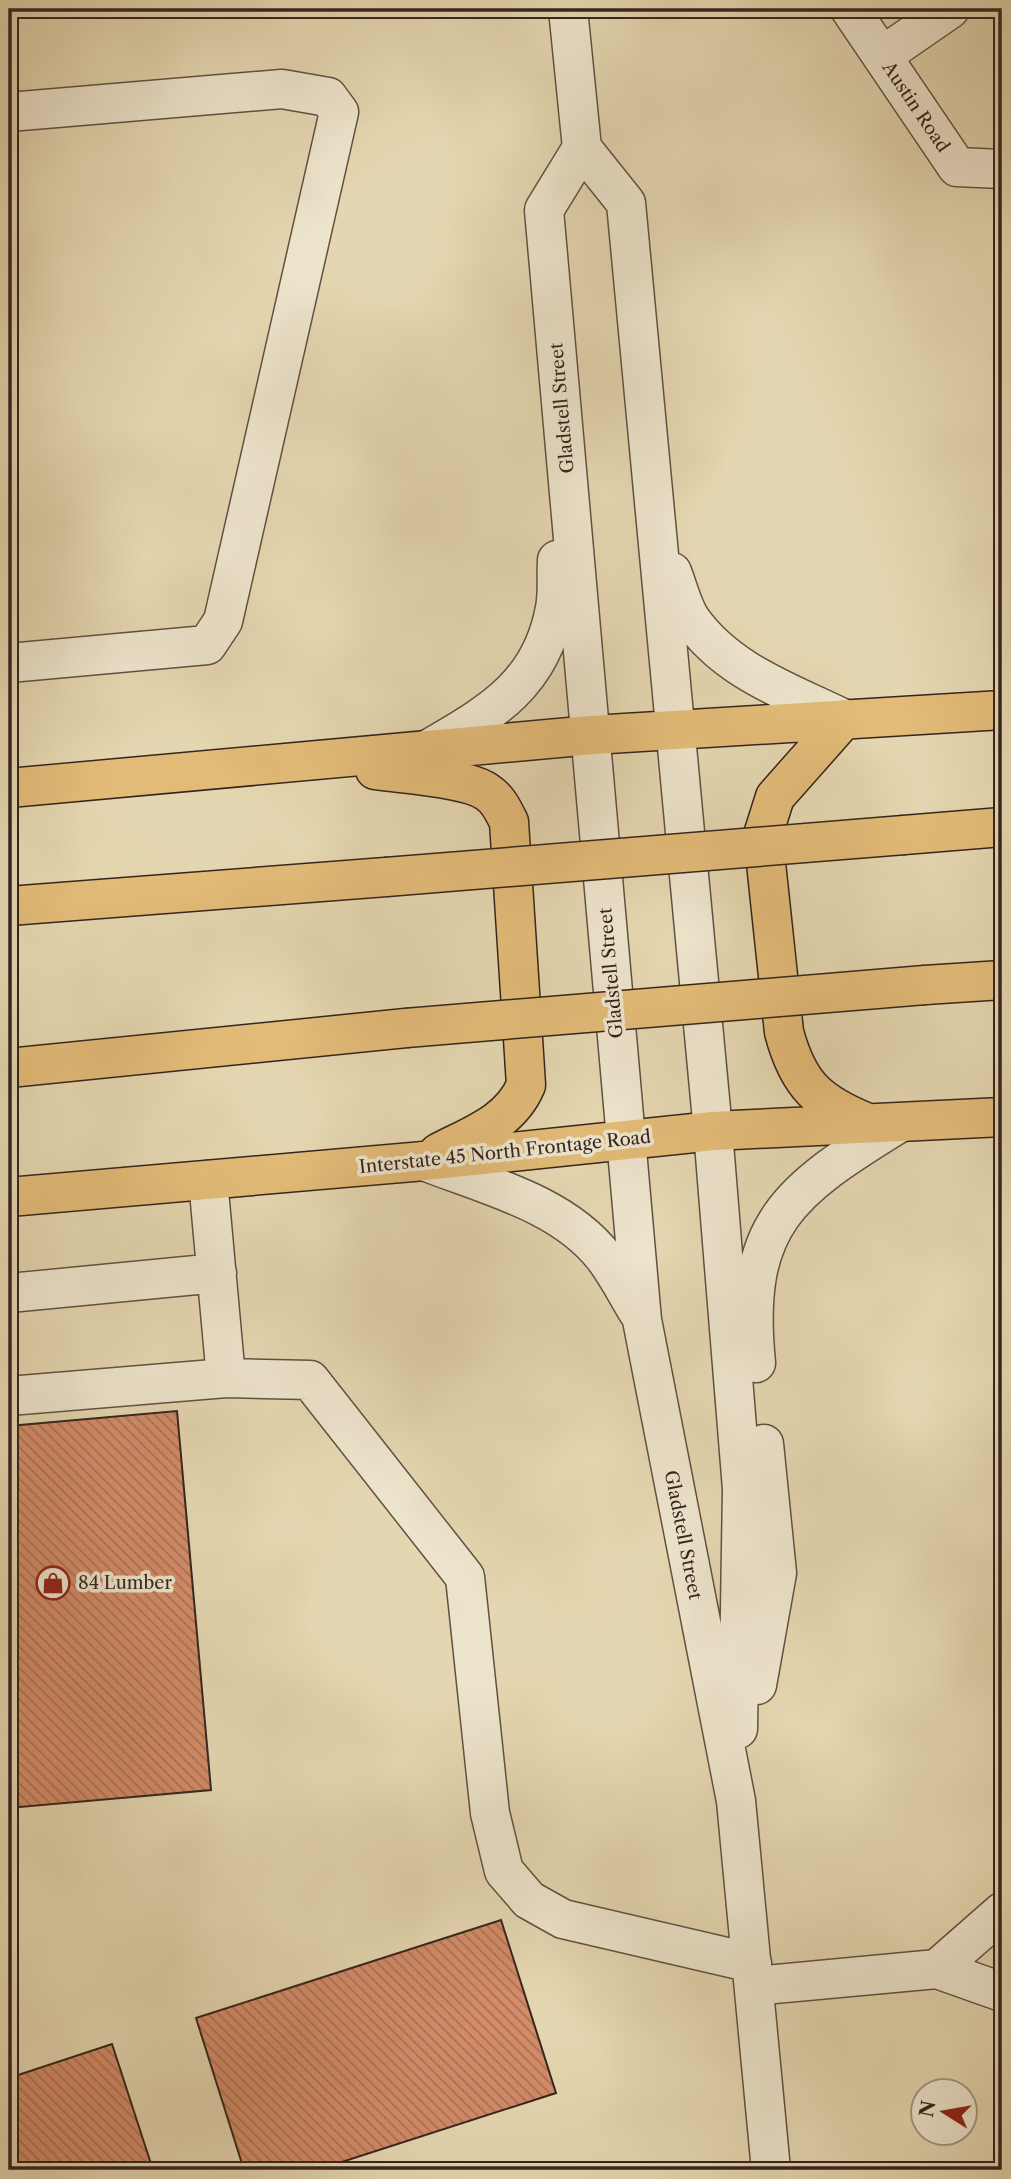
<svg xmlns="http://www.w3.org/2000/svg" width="1011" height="2179" font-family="'Libre Caslon Text',serif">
	<defs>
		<pattern id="building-back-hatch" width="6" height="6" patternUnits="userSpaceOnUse" patternTransform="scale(1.75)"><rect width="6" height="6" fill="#d38b68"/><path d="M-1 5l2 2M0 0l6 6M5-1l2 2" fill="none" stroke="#ac7155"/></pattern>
	</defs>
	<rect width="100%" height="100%" fill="#e4d6b0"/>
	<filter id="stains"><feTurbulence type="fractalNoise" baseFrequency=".00286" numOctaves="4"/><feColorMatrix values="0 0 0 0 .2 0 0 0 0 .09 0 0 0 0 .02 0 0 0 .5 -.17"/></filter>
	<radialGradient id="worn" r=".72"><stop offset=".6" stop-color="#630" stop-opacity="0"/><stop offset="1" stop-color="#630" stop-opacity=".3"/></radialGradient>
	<path fill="url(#building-back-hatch)" stroke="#35251e" stroke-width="2" d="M177,1411l34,379 -202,18v-382z
		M501,1920l55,173 -239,77h-73l-48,-152z
		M112,2044l41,126h-144v-92z"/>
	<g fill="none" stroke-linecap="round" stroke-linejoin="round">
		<defs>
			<path id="minor" d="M568,9l14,139 44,55 87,928 29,358 -4,240
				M850,9l107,158 45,2
				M882,56l68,-47
				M9,112l273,-23 46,8 11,15 -116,509 -16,24 -198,18
				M582,148l-38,62 98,1110 94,481 35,369
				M672,572c6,15 10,33 18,46 36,53 99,74 154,101
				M427,750c63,-37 114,-64 128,-142 3,-15 1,-32 2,-48
				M424,1161c61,24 138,42 180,96 13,17 23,37 34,55
				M9,1293l208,-20
				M756,1363c-14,-140 33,-172 143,-240
				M226,1378l84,2 155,197 25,236 14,58 25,29 34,19 189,44
				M9,1396l217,-18 -18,-198
				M757,1685l20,-112 -13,-129
				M937,1969l65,23
				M754,1986l183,-17 65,-57"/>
			<path id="major" d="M844,719l-69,78 -12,38 21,197c14,53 34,71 84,91
				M375,770c26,4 91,7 112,22 11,7 16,18 22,30l17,263c-16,38 -54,50 -88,68
				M9,788l583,-53 410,-25
				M9,1197l415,-36 289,-30 289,-14"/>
			<path id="highway" d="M904,835l98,-8
				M9,906l377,-29
				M925,985l77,-5
				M9,1068l397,-40"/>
		</defs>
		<use href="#minor" stroke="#615142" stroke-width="41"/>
		<use href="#major" stroke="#35251e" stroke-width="41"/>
		<use href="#highway" stroke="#35251e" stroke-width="41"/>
		<use href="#minor" stroke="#ede4cc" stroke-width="38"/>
		<use href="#major" stroke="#e2bb78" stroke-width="38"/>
		<use href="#highway" stroke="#e2bb78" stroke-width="38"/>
		<defs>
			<path id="highway-bridge" d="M386,877l518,-42
				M406,1028l519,-43"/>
		</defs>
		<use href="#highway-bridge" stroke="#35251e" stroke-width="41" stroke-linecap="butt"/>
		<use href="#highway-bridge" stroke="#e2bb78" stroke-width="38"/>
	</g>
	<defs>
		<symbol id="shop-ring" viewBox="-11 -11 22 22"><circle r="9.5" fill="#ede4cc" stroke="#8f2418" stroke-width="1.5"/><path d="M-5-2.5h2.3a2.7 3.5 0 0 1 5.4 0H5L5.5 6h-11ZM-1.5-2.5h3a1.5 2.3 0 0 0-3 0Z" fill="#8f2418"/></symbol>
	</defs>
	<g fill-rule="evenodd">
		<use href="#shop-ring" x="34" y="1564" width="38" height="38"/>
	</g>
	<g text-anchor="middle" stroke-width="7" stroke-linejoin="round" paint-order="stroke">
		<g font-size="18" fill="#35251e" stroke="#ede4cc">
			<text transform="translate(916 107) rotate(56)" y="6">Austin Road</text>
			<text transform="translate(562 408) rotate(-95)" y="6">Gladstell Street</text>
			<text transform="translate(611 973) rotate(-95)" y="6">Gladstell Street</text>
			<text transform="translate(505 1152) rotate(-6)" y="6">Interstate 45 North Frontage Road</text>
			<text transform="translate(683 1535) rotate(79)" y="6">Gladstell Street</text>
		</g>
		<g font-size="18" fill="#35251e" stroke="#ede4cc" text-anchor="start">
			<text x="78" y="1589">84 Lumber</text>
		</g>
	</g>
	<rect width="1011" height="2179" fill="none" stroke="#e4d6b0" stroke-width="35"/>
	<rect x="10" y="10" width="990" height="2158" fill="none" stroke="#35251e" stroke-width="3.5"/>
	<rect x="18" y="18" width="976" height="2144" fill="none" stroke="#35251e" stroke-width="2"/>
	<g transform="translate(944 2112) rotate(281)"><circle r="33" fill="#ede4cc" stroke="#a39886" stroke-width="2"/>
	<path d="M0-5L12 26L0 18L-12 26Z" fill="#8f2418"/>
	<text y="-10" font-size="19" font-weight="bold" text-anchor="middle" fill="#35251e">N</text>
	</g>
	<rect width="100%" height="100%" filter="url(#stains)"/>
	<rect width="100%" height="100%" fill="url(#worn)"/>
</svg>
